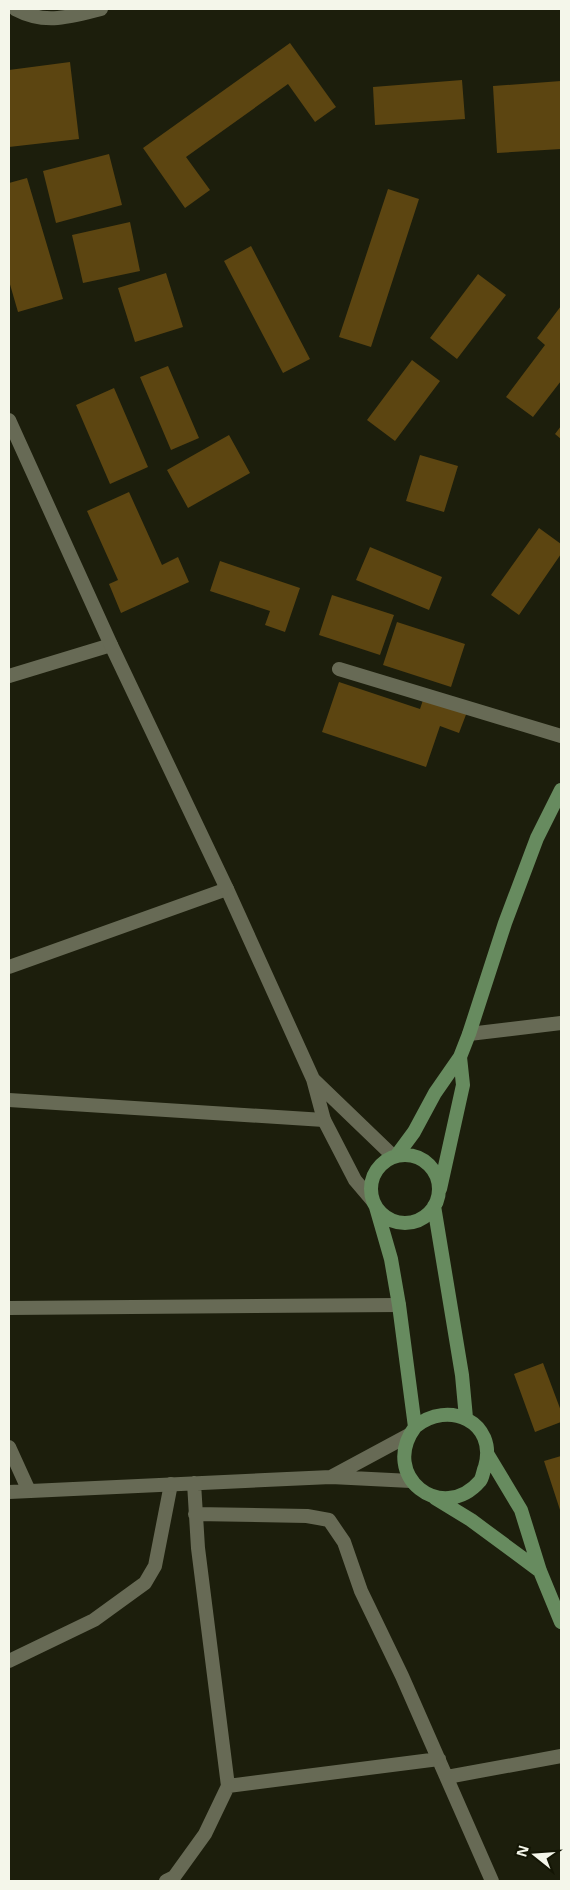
<svg xmlns="http://www.w3.org/2000/svg" width="570" height="1890" font-family="'Open Sans',sans-serif">
	<rect width="100%" height="100%" fill="#1c1e0c"/>
	<path fill="#5c4511" d="M290,43l46,64 -21,15 -27,-38 -102,73 24,33 -25,18 -42,-60z
		M70,62l9,77 -70,8v-77z
		M462,80l3,39 -90,6 -2,-38z
		M561,81v68l-64,4 -4,-67z
		M109,154l13,51 -66,18 -13,-52z
		M27,178l36,121 -45,13 -9,-31v-98z
		M388,189l31,10 -48,148 -32,-10z
		M130,222l10,49 -57,12 -11,-48z
		M251,246l59,113 -27,14 -59,-112z
		M166,273l17,54 -48,15 -17,-54z
		M478,274l28,21 -49,64 -27,-21z
		M561,306v75l-28,36 -27,-20 39,-52 -8,-7z
		M412,360l28,21 -45,60 -28,-21z
		M168,366l31,72 -28,12 -31,-73z
		M114,388l34,79 -38,17 -34,-79z
		M561,426v13l-6,-5z
		M229,435l21,38 -62,35 -21,-38z
		M420,455l38,11 -14,46 -38,-11z
		M129,492l33,73 16,-8 11,25 -68,31 -12,-29 9,-4 -31,-69z
		M539,528l22,16v10l-42,61 -28,-20z
		M370,547l72,30 -13,33 -73,-30z
		M220,561l80,27 -15,44 -20,-7 5,-14 -60,-20z
		M332,595l62,20 -14,40 -61,-20z
		M397,622l68,22 -14,43 -68,-22z
		M339,682l81,27 4,-12 43,15 -8,21 -19,-7 -14,41 -104,-35z
		M543,1363l18,48v11l-26,10 -21,-58z
		M561,1456v57l-17,-52z"/>
	<g fill="none" stroke-linecap="round" stroke-linejoin="round">
		<path stroke="#676a55" stroke-width="14" d="M15,9c30,16 54,8 86,0
			M9,1661l85,-41 51,-37 10,-17 16,-82"/>
		<path stroke="#676a55" stroke-width="14" d="M339,669l222,67
			M9,676l102,-31
			M9,967l218,-78
			M469,1034l92,-11
			M9,1100l315,20
			M9,1308l390,-3
			M9,1447l20,44
			M331,1477l78,-42
			M9,1492l322,-15 80,4
			M195,1514l112,2 22,4 15,22 17,49 41,85 90,205
			M447,1777l114,-21
			M228,1786l211,-27
			M166,1881l8,-4 31,-43 23,-48 -30,-238 -4,-65"/>
		<path stroke="#676a55" stroke-width="14" d="M9,420l102,225 116,244 86,190 11,41 31,60 17,20
			M313,1079l80,77"/>
		<path stroke="#678b5f" stroke-width="14" d="M397,1155l17,-23 21,-39 25,-36 9,-23 36,-111 32,-85 24,-48
			M371 1189a34 34 0 1 1 68 0a34 34 0 1 1-68 0Z
			M440,1189l23,-104 -3,-28
			M434,1206l28,169 4,43
			M376,1207l15,52 8,46 16,122c-36,49 27,98 65,54 3,-4 3,-10 5,-14 13,-45 -37,-68 -70,-40
			M488,1455l33,55 19,61 21,51
			M435,1498l36,22 69,51"/>
	</g>
	<rect width="570" height="1890" fill="none" stroke="#f4f6ea" stroke-width="20"/>
	<g transform="translate(535 1855) rotate(287)" stroke="#131504" stroke-width="4" paint-order="stroke">
	<path d="M0-4L9 19L0 12L-9 19Z" fill="#f4f6ea"/>
	<text y="-8" font-size="14" font-weight="bold" text-anchor="middle" fill="#f4f6ea">N</text>
	</g>
</svg>
